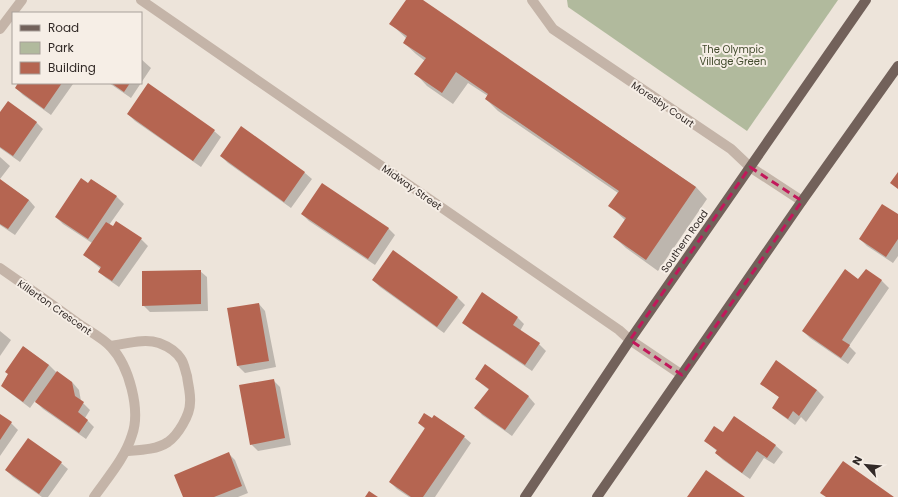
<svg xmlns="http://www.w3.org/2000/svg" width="898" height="497" font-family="Poppins,sans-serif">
	<rect width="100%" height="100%" fill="#ede4da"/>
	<path fill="#b1ba9d" d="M567,0h271l-91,131 -179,-124z"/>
	<path fill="#0003" d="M407,0h14l275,187 11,12 -49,72 -32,-23 -12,-11 11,-17 -15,-14 8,-13 -120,-82 -12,-12 2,-3 -20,-13 -15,21 -26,-18 -11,-12 9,-13 -9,-7 -12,-11 3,-4 -16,-15z
		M141,59l10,9 -10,15z
		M20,83h52l1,1 -22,31 -28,-20 -7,-7z
		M109,83h32l-10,15z
		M0,114l36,8 7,7 -23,33 -20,-14z
		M128,114l86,17 7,6 -20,30 -66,-46z
		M241,128l64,45 7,6 -21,29 -63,-45 -7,-7z
		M0,157l10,9 -10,13z
		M0,180l29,20 6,7 -20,28 -15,-10z
		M92,180l25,17 7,7 -15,21 32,14 7,7 -29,41 -13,-9 -7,-6 2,-3 -17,-14 8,-12 -29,-19 -7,-7 33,-32z
		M302,214l86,14 7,7 -20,30 -66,-44z
		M898,216v40l-5,7 -26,-17 -7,-7z
		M394,252l64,46 7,7 -21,28 -64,-46 -7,-7z
		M866,270l16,11 7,7 -40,58 7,7 -8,11 -38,-26 -7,-7 56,-51z
		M200,271l7,6 1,34 -58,1 -7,-7z
		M259,304l6,7 11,56 -31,6 -7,-7 -9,-57z
		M518,318l6,6 -4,7 19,13 7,7 -14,20 -62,-42 -7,-7z
		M0,331l11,9 -11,16z
		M24,347l25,18 8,8 15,9 7,8 2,11 9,9 -5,8 9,9 -8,12 -43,-30 -8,-8 -5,7 -21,-16 -7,-7z
		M485,366l44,31 6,7 -23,32 -30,-21 -6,-7 13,-18 -13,-11z
		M273,380l7,7 11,58 -33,6 -7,-7z
		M761,383l56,7 7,7 -18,25 -5,-5 -6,8 -15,-11 -7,-6 7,-10z
		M0,415l11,8 7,7 -18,26z
		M735,417l41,29 7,6 -9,12 -10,-6 -14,21 -27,-19 -7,-7 1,-2 -12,-10 18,-7z
		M419,423l45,14 7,6 -36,54h-26l-12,-8 -7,-7 35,-53z
		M228,453l7,7 13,33 -10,4h-53z
		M61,463l7,6 -20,28h-6l-29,-20 -7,-7z"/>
	<path fill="#b56551" d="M406,0h17l273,187 -50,73 -33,-23 13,-19 -18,-12 11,-15 -134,-92 3,-5 -32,-22 -14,21 -28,-19 12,-16 -23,-15 4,-7 -18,-12z
		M18,83h44l-18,26 -29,-21z
		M111,83h19l-6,9z
		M148,83l67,47 -22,31 -66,-47z
		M8,101l29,21 -24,34 -13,-9v-35z
		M241,126l64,46 -21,30 -64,-46z
		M898,172v17l-8,-6z
		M81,178l7,5 3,-4 26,17 -29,43 -33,-22z
		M0,179l29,21 -21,29 -8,-5z
		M322,183l67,45 -21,31 -67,-45z
		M882,204l16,10v25l-12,18 -27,-18z
		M116,221l26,17 -30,43 -14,-9 3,-5 -18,-12 23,-33 7,4z
		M393,250l65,47 -21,30 -65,-47z
		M845,269l13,10 8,-10 16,11 -40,60 8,5 -9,13 -39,-27z
		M201,270v34l-59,2v-35z
		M482,292l36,25 -5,8 27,18 -15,22 -63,-42z
		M259,303l10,58 -32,5 -10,-58z
		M23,346l26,19 -26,37 -22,-16 7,-12 -3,-2z
		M776,360l41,30 -18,26 -6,-5 -5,8 -16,-11 7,-11 -19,-13z
		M485,364l44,32 -24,34 -31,-22 15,-19 -14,-10z
		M57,371l15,11 3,14 9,6 -6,10 10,8 -9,13 -44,-31z
		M274,379l11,59 -35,7 -11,-60z
		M424,413l8,5 2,-3 31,21 -42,61h-12l-22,-15 36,-54 -7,-5z
		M0,414l12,8 -12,18z
		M734,416l42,29 -9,13 -10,-7 -15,22 -27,-20 2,-3 -13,-9 10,-15 9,6z
		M28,438l34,24 -23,32 -34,-24z
		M229,452l13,34 -28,11h-31l-9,-22z
		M843,461l51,36h-68l-6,-4z
		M706,470l39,27h-58z
		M369,491l9,6h-13z"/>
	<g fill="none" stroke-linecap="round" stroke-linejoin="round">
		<path stroke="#c4b4a8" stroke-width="10" d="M110,346c16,-2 34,-8 49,-3 8,3 17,8 22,16 3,4 4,11 6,17 1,9 4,18 3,27 0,12 -12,32 -22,39 -12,8 -28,8 -42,9"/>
		<path stroke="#c4b4a8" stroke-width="10" d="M141,0l478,330 11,10 52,35
			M532,0l21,29 178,120 19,18 52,34
			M0,29l22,-29
			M0,268c26,18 53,37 79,56 10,7 24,14 32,23 18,19 30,63 21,88 -7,23 -24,42 -38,62"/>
		<path stroke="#72615a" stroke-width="10" d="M525,497l105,-157 236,-340
			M597,497l205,-296 96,-135"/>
	</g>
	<path fill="none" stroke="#c2185b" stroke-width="3" stroke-dasharray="8 5" stroke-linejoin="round" d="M750,167l52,34 -120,174 -52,-35z"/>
	<g text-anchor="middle" stroke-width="4" stroke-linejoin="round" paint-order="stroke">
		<g font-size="10" fill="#434c2e" stroke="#f6eee6">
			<text x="733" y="53">The Olympic<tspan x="733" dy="12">Village Green</tspan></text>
		</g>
		<g font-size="10" fill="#322a27" stroke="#f6eee6">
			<text transform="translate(663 104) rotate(34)" y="4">Moresby Court</text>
			<text transform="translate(412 187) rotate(35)" y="4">Midway Street</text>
			<text transform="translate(684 241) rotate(-55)" y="4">Southern Road</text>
			<text transform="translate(55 307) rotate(35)" y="4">Killerton Crescent</text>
		</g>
	</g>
	<rect x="12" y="12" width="130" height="72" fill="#f6eee6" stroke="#a8a09a"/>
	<rect x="20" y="25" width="20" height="6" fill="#72615a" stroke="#a8a09a"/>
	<text x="48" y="32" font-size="12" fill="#322a27">Road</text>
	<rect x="20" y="42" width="20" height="12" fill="#b1ba9d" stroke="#a8a09a"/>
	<text x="48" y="52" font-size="12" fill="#322a27">Park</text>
	<rect x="20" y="62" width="20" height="12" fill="#b56551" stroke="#a8a09a"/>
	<text x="48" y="72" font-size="12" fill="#322a27">Building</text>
	<g transform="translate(866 465) rotate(297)" stroke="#f6eee6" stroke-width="3" paint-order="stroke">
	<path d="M0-3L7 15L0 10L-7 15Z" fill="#322a27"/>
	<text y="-6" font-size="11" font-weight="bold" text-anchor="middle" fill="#322a27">N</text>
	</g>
</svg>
